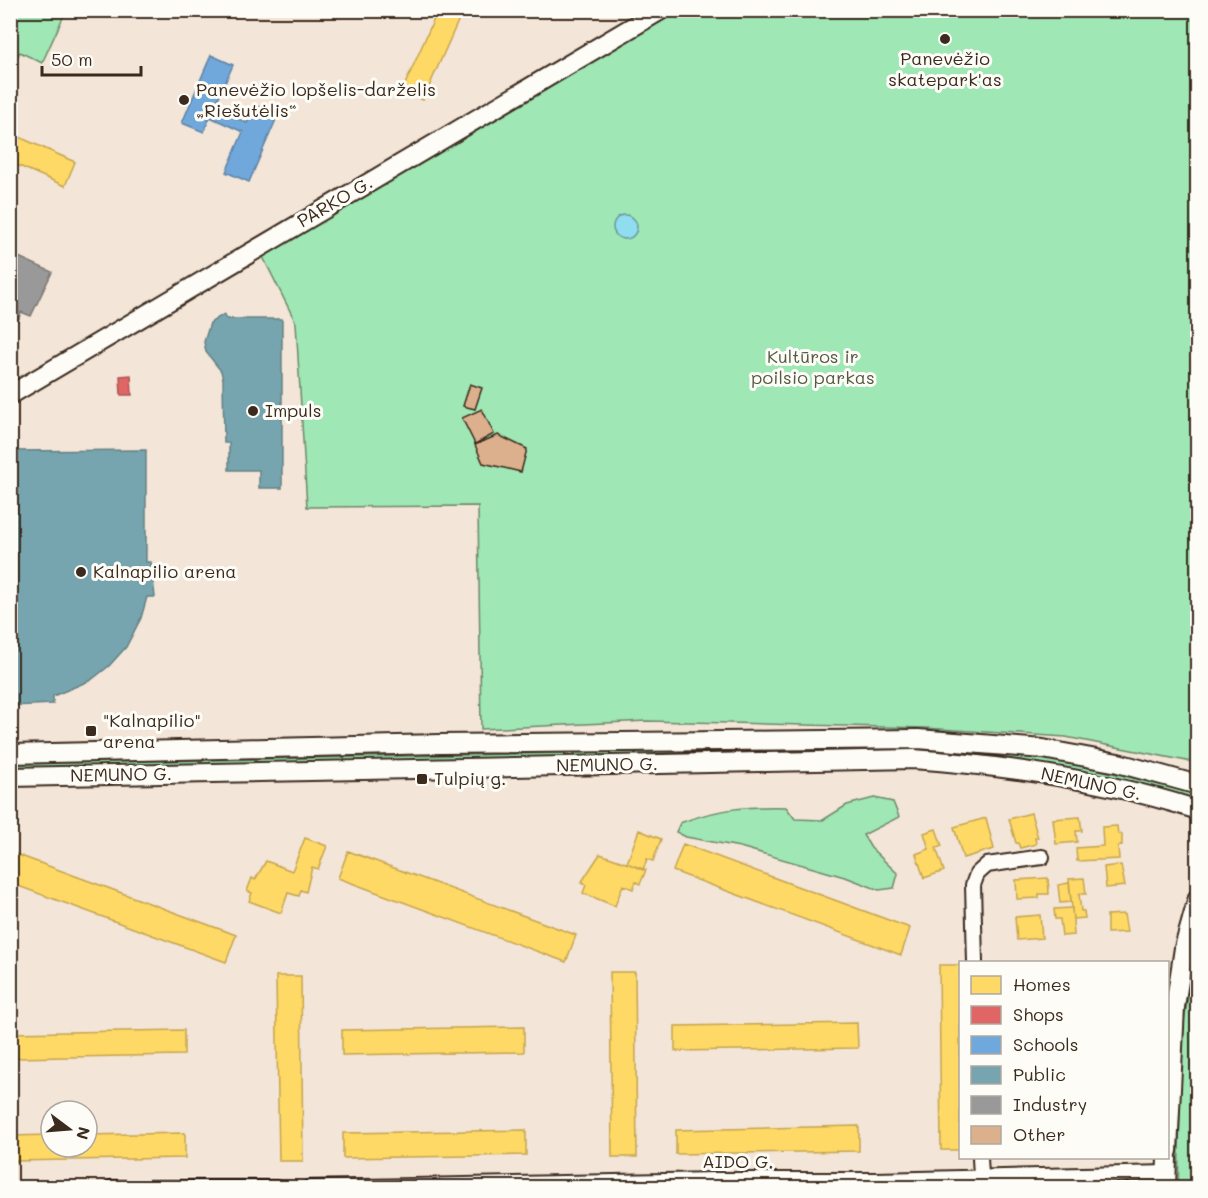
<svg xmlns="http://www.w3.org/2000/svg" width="1208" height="1198" font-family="Mali,sans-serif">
	<rect width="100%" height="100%" fill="#f3e5d7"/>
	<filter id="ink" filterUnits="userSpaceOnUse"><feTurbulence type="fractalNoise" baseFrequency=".0167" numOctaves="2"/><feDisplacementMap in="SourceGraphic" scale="12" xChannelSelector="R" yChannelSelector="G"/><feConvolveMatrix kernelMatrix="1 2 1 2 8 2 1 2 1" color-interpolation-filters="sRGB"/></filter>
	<g filter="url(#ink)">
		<path fill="#9fe7b5" stroke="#6d886a" stroke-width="1.5" d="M11,10l55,1 -24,52 -22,-11 -9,17z
			M675,11h522v752l-131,-26 -141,-9 -278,-7 -166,8 -3,-223 -171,1 -11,-184 -34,-68z
			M912,746l152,15 133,33 1,6 -104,-27 -113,-16 -970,13 -1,-6z
			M874,798l19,4 6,15 -36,18 8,13 27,26 -4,14 -15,2 -31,-12 -108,-31 -54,-10 -10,-5 4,-9c36,-14 67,-17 106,-16l9,12 28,1 24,-15z
			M1197,943v244l-19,1 4,-155z"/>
		<path fill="#8fddee" stroke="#6d959b" stroke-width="1.5" d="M613 227a12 12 0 1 1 24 0a12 12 0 1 1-24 0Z"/>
		<path fill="#ffd966" stroke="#c4a450" stroke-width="1.5" d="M438,10h25l-40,90 -21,-9z
			M10,133l65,29 -10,24 -55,-24z
			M1031,813l7,25h-3l1,6 -16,4 -2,-5h-2l-7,-24z
			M1080,817l2,14h-6l1,11 -21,2 -3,-25z
			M986,818l8,31 -31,9 -9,-31z
			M1117,826l1,8h4v11l-4,1 1,13 -42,2 -1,-13 27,-2 -1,-19z
			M936,829l6,17 -6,2 8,23 -20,7 -8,-24 13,-5 -5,-16z
			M639,830l22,9 -8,22 -6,-2 -4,11 -16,-7z
			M305,838l22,8 -9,23 -6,-2 -6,25 -5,-2 -2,6 -11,-3 -7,20 -32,-12 3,-8 -5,-2 5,-13 3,2 11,-19 26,10z
			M683,844l227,84 -9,27 -228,-84z
			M348,851l228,84 -10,27 -228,-84z
			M10,852l226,83 -10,27 -216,-79z
			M600,854l46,16 -6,14 -4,-2 -3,7 -10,-4 -8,21 -32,-13 3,-8 -5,-2z
			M1121,865l4,21 -19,2 -2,-21z
			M1048,878l1,16h-10v4l-22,1 -1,-19z
			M1084,878l2,16h-7l2,17h3l1,7 -12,1 -4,-40z
			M1069,883l2,19 -11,1 -2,-18z
			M1072,908l2,27 -12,1 -2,-17h-5l-1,-10z
			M1124,914l3,18 -20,1v-18z
			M1040,915l2,23 -25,2 -2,-23z
			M939,965h21v185h-19z
			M610,972h25l2,185h-25z
			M276,976h25l2,185h-24z
			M857,1023l1,25 -183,3v-25z
			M524,1027v25l-182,3v-25z
			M184,1030v25l-174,3v-25z
			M859,1126v25l-183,3v-24z
			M526,1130v25l-183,3v-25z
			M185,1133v25l-175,3v-25l41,-1v12h36v-12z"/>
		<path fill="#e06666" stroke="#ae5450" stroke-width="1.5" d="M131,375l1,20h-11l-1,-19z"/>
		<path fill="#6fa8dc" stroke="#5f82a3" stroke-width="1.5" d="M211,55l22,10 -19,43 33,15 8,-18 23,10 -29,67 -23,-10 17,-40 -33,-15 -6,15 -22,-9z"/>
		<path fill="#76a5af" stroke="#648084" stroke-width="1.5" d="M224,314l2,5h56v169h-23v-18h-30v-27h-5l-1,-64 -2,-8 -15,-19 -2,-10 6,-19z
			M146,450v112h5l4,35h-8l-6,21 -15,29 -17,19 -18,14 -38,16v8l-42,2 -1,-255z"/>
		<path fill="#999" stroke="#7d7874" stroke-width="1.5" d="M10,253l42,19 -21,44 -10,-4 -3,9 -8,-3z"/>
		<path fill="#dcb08c" stroke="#3b2a1e" stroke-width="1.5" d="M470,384l12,4 -7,21 -12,-3z
			M482,409l12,25 -19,10 -13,-26z
			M498,435l29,14 -6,23 -38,-9 -8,-18z"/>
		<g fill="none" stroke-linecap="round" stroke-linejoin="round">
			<defs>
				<path id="minor" d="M975,962l-2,-77 4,-11 10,-9 55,-8
					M980,1158l1,18
					M111,1188h165
					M309,1188l406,-8h161l291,-7"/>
				<path id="secondary" d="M10,395l651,-385
					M10,754l430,-10 478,-5 125,10 75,14 80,22
					M10,777l903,-18c97,7 192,21 285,51
					M1168,1151l7,-144 9,-59 14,-50
					M1166,1188l1,-30"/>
			</defs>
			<use href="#minor" stroke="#3b2a1e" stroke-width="18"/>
			<use href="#secondary" stroke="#3b2a1e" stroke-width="22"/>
			<use href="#minor" stroke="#fdfcf7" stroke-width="14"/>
			<use href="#secondary" stroke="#fdfcf7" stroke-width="18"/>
		</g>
	</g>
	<g fill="#3b2a1e" stroke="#fdfcf7" stroke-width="2">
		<circle cx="945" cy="39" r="6"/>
		<circle cx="184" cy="100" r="6"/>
		<circle cx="253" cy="411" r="6"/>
		<circle cx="81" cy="572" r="6"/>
		<rect x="85" y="725" width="12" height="12" rx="3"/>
		<rect x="416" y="773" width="12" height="12" rx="3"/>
	</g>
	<g text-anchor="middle" stroke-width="6" stroke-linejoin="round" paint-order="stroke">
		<g font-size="18" fill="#3b2a1e" stroke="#fdfcf7" text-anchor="start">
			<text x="945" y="65" text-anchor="middle">Panevėžio<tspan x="945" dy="21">skatepark'as</tspan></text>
			<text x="196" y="96">Panevėžio lopšelis-darželis<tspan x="196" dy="21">„Riešutėlis“</tspan></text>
			<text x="265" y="417">Impuls</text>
			<text x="93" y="578">Kalnapilio arena</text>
			<text x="103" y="727">"Kalnapilio"<tspan x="103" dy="21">arena</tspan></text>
			<text x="434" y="785">Tulpių g.</text>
		</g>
		<g font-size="18" fill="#3b2a1e" stroke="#fdfcf7">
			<text transform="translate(335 202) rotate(-30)" y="6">PARKO G.</text>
			<text transform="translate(607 765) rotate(-1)" y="6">NEMUNO G.</text>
			<text transform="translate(121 775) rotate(-1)" y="6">NEMUNO G.</text>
			<text transform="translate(1091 784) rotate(12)" y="6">NEMUNO G.</text>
			<text x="738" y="1168">AIDO G.</text>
		</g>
		<g font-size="18" fill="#545944" stroke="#fdfcf7">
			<text x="813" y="363">Kultūros ir<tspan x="813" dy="21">poilsio parkas</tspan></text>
		</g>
	</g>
	<rect width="1208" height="1198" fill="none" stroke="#fdfcf7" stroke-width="36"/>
	<rect x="18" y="18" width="1172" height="1162" fill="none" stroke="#3b2a1e" stroke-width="2" filter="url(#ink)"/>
	<rect x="959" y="961" width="210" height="198" fill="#fdfcf7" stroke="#afa8a0" stroke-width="1.5"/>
	<rect x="971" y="976" width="30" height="18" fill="#ffd966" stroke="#afa8a0" stroke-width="1.5"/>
	<text x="1013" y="991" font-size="18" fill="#3b2a1e">Homes</text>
	<rect x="971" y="1006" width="30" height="18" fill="#e06666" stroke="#afa8a0" stroke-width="1.5"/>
	<text x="1013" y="1021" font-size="18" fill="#3b2a1e">Shops</text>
	<rect x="971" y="1036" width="30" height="18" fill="#6fa8dc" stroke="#afa8a0" stroke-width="1.5"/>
	<text x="1013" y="1051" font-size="18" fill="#3b2a1e">Schools</text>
	<rect x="971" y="1066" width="30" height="18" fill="#76a5af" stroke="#afa8a0" stroke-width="1.5"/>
	<text x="1013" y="1081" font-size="18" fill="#3b2a1e">Public</text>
	<rect x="971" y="1096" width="30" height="18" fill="#999999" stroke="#afa8a0" stroke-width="1.5"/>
	<text x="1013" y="1111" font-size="18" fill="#3b2a1e">Industry</text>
	<rect x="971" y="1126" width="30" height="18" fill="#dcb08c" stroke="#afa8a0" stroke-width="1.5"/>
	<text x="1013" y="1141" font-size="18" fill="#3b2a1e">Other</text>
	<g transform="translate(69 1129) rotate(106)"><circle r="28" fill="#fdfcf7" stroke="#afa8a0" stroke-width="1.5"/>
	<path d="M0-4.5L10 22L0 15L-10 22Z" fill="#3b2a1e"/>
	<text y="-9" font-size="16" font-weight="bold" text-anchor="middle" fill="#3b2a1e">N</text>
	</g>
	<path d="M42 66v9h99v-9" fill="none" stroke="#3b2a1e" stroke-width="3"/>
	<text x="51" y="66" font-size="18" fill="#3b2a1e" stroke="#fdfcf7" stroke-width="4.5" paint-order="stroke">50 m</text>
</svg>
